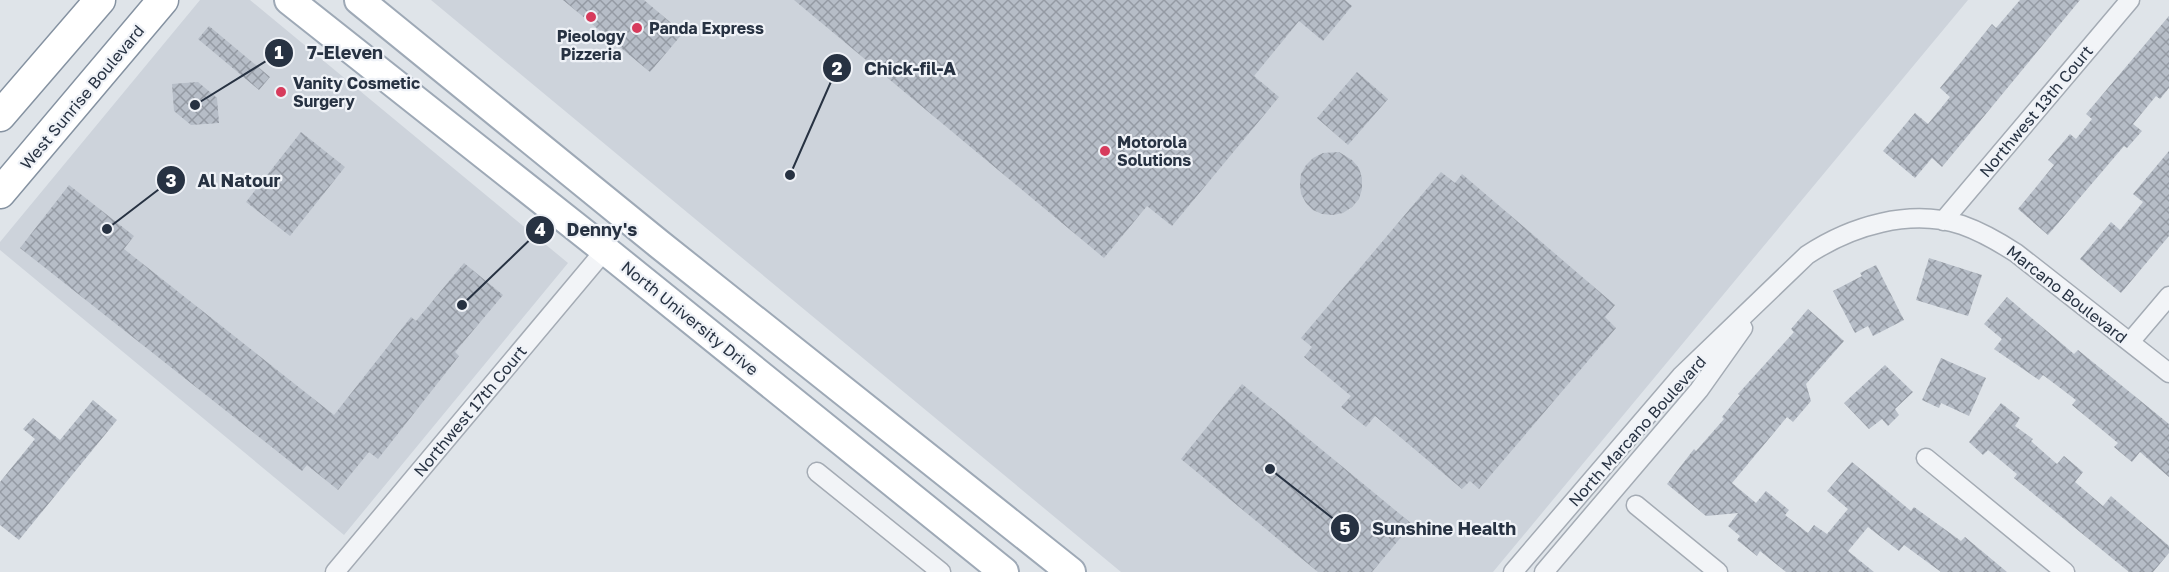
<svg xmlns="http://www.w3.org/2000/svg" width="2169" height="572" font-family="'Golos Text',sans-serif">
	<defs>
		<pattern id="building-cross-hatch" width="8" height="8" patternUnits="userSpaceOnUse" patternTransform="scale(1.5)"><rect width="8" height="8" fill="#b6bdc7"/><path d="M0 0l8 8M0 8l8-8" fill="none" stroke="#949aa3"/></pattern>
	</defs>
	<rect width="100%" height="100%" fill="#dfe4e9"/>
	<path fill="#cdd3db" d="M200,0h50l318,263 -224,272 -344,-285v-8z
		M431,0h1537l-475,572h-372z"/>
	<path fill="url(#building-cross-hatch)" d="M563,0h81l39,33 -33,39z
		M794,0h551l7,6 -29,35 -24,-20 -45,55 25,21 -107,129 -25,-20 -43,52z
		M2020,0h60l-138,167 -10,-9 -17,20 -32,-27 32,-38 13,11 22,-27 -10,-9 52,-64 4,4z
		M2169,16v72l-9,11 -4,-3 -23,28 9,7 -15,17 -3,-2 -76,89 -30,-26 36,-44 -6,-5 22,-26 6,5 16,-20 -6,-5z
		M209,26l61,51 -11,13 -61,-51z
		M1357,72l31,27 -40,46 -31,-27z
		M198,82l19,16 2,25 -28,2 -17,-14 -2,-27z
		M301,132l44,35 -55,69 -44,-34z
		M2169,151v85l-48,57 -41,-34 31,-37 9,8 23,-28 -10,-8z
		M1339,152l13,8 7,8 3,10v11l-3,10 -7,8 -9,6 -10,2 -11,-1 -9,-4 -7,-7 -5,-9 -1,-10 1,-10 5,-9 7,-7 10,-5z
		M1441,172l14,11 7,-9 153,131 -10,12 11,11 -137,161 -9,-8 -8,8 -87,-73 -9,11 -25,-20 10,-11 -47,-39 8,-10 -11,-9z
		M69,185l65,51 -10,13 210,166 77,-98 5,4 48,-58 39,32 -48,57 4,4 -81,103 -9,-7 -31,38 -31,-25 -5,6 -282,-223z
		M1929,258l53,17 -14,41 -52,-16z
		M1876,265l28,55 -31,16 -5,-10 -13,7 -22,-42 29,-15 -2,-3z
		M2007,297l67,57 4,-4 91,74v53l-29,-25 -8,10 -18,-15 4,-4 -46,-38 4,-5 -33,-25 -4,5 -45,-31 8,-10 -18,-15z
		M1808,309l36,32 -38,43 5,17 -18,21 -6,-5 -55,66 24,20 10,-12 23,19 -4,5 23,18 6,-8 13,9 21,-25 -21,-18 25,-29 59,49 3,-4 47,34 4,-4 42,35h-66l-37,-27 -5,6 -31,-24 -20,24 26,21h-88l-26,-21 -3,5 -20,-16 3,-4 -12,-10 10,-13 -32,3 -39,-32 27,-35 2,2 28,-32 -2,-2 18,-22 -2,-1 56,-62 -3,-3z
		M1941,358l45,20 -17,38 -28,-13 -2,5 -17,-8z
		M1885,365l28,27 -18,17 4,6 -11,11 -6,-7 -13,10 -25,-26z
		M1242,384l170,140 -40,48h-54l-137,-113z
		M93,400l24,20 -98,120 -19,-15v-43l35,-43 -12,-10 10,-11 27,22z
		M2001,403l19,15 -5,8 18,13 -2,2 26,23 7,-8 19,16 -8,10 28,24 8,-10 58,50v7l-16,19h-24l-115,-94 3,-4 -29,-24 -5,5 -14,-13z"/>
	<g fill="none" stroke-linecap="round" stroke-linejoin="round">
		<defs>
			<path id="minor" d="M1943,221l187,-221
				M2130,342l39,-46
				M1926,458l139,114
				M817,472l124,100
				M1636,505l82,67
				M335,572l270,-322
				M1513,572l168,-196 126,-121c44,-29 103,-47 155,-30 20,7 37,17 54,28l153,120
				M1544,572l155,-182 44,-62"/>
			<path id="primary" d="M289,0l316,250 399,322
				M359,0l300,244 412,328"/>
			<path id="trunk" d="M0,116l100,-116
				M0,193l163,-193"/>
		</defs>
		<use href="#minor" stroke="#a4abb4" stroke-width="21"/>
		<use href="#primary" stroke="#9ea9b6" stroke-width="32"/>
		<use href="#trunk" stroke="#8592a1" stroke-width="33"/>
		<use href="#minor" stroke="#f2f4f7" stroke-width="18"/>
		<use href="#primary" stroke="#fff" stroke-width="28"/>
		<use href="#trunk" stroke="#fff" stroke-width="30"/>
	</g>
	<g fill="#d73b5c" stroke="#eff2f7" stroke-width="2">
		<circle cx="591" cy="17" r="6"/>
		<circle cx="637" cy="28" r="6"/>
		<circle cx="281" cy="92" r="6"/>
		<circle cx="1105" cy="151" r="6"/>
	</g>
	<g text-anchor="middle" stroke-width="4.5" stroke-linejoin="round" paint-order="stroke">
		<g font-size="16" font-weight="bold" fill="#273242" stroke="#eff2f7" text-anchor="start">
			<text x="649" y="34">Panda Express</text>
			<text x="591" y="42" text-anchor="middle">Pieology<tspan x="591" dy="18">Pizzeria</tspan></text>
			<text x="293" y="89">Vanity Cosmetic<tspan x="293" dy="18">Surgery</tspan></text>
			<text x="1117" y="148">Motorola<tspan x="1117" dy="18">Solutions</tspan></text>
		</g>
		<g font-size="16" fill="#273242" stroke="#eff2f7">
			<text transform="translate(82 97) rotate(-50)" y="6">West Sunrise Boulevard</text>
			<text transform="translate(2036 111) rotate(-50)" y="6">Northwest 13th Court</text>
			<text transform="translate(2067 294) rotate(38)" y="6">Marcano Boulevard</text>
			<text transform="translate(690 318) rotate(39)" y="6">North University Drive</text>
			<text transform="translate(470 411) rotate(-50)" y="6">Northwest 17th Court</text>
			<text transform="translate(1637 431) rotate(-48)" y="6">North Marcano Boulevard</text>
		</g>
	</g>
	<path fill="none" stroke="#273242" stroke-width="2" d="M195 105L279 53M790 175L837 68M107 229L171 180M462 305L540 230M1270 469L1345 528"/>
	<g fill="#273242" stroke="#eff2f7" stroke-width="2">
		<circle cx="195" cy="105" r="6"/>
		<circle cx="790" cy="175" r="6"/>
		<circle cx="107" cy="229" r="6"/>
		<circle cx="462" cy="305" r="6"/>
		<circle cx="1270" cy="469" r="6"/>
		<circle cx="279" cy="53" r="15"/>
		<circle cx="837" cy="68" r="15"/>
		<circle cx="171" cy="180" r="15"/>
		<circle cx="540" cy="230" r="15"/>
		<circle cx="1345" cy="528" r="15"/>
	</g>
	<g font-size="18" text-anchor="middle" font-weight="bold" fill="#fff">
		<text x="279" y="59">1</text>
		<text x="837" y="75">2</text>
		<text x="171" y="187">3</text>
		<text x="540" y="236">4</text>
		<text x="1345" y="535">5</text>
	</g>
	<g font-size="18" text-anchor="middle" font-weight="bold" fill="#273242" stroke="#eff2f7" stroke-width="4.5" stroke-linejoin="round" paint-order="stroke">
		<text x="345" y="59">7-Eleven</text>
		<text x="910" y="75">Chick-fil-A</text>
		<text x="239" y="187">Al Natour</text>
		<text x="602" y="236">Denny's</text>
		<text x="1444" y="535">Sunshine Health</text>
	</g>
</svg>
